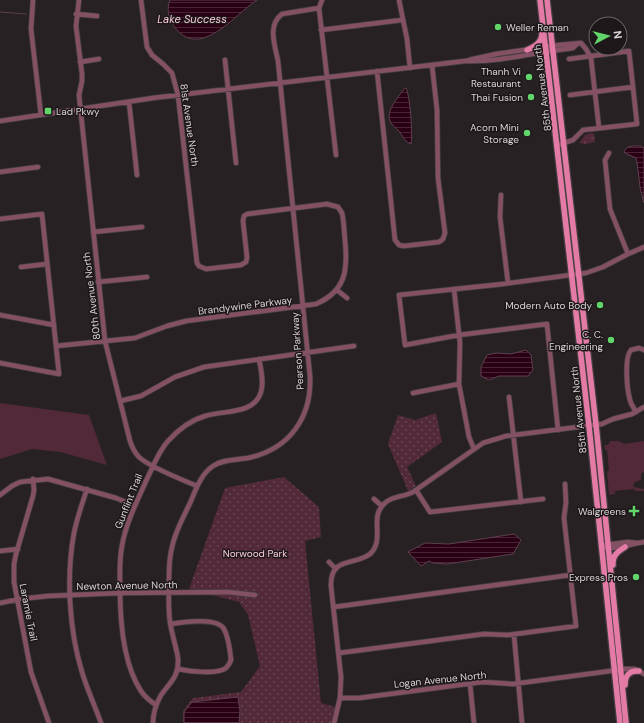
<svg xmlns="http://www.w3.org/2000/svg" width="644" height="723" font-family="'DM Sans',sans-serif">
	<defs>
		<pattern id="wetland-marsh" width="20" height="14" patternUnits="userSpaceOnUse"><rect width="20" height="14" fill="#512939"/><path d="M1 5h8M5 5V1M11 12h8M15 12V8" fill="none" stroke="#694755"/></pattern>
		<pattern id="park-dots" width="8" height="8" patternUnits="userSpaceOnUse"><rect width="8" height="8" fill="#512939"/><path d="M2 2h.1M6 6h.1" fill="none" stroke="#694755" stroke-width="1.8" stroke-linecap="round"/></pattern>
		<pattern id="water-rules" width="6" height="5" patternUnits="userSpaceOnUse"><rect width="6" height="5" fill="#2a0014"/><path d="M0 2.5h6" fill="none" stroke="#482435"/></pattern>
	</defs>
	<rect width="100%" height="100%" fill="#282123"/>
	<path fill="#512939" d="M0,403l89,12 18,50 -47,-13 -28,-3 -32,10z
		M610,441h9l5,3 20,-3v31l-3,2v6l-6,2 -2,3 1,2 10,2v2h-9v-2l-20,2v3l-6,1 -2,-23 2,-2 -2,-20h-2l-1,-5h4z"/>
	<path fill="url(#wetland-marsh)" d="M591,133l3,1 1,8 -10,2 -6,-1 6,-8z"/>
	<path fill="url(#park-dots)" d="M436,413l6,29 -35,25 9,19 -8,5 -20,-47 10,-29 17,5z
		M284,477l35,30 2,30 -16,4 16,162 14,4 -3,16h-149v-12l10,-13 48,-6 19,-26 -12,-51 -9,-13 -50,-13 36,-101z"/>
	<path fill="url(#water-rules)" stroke="#5e404e" d="M170,0h87c-22,14 -58,62 -83,26 -5,-7 -8,-17 -4,-26z
		M406,88c4,7 7,47 5,56 -7,-3 -8,-8 -13,-14 -2,-2 -5,-4 -7,-7 -7,-11 7,-25 13,-34z
		M633,146h8l3,2v55l-4,-16 -3,-25 -1,-4 -11,-5 -1,-2 4,-4z
		M526,350l5,5 2,15 -5,6h-29l-10,4 -8,-4v-9l6,-12 9,-2 15,1z
		M514,534l7,6 -8,14 -66,10 -14,-1 -4,-2 -8,5 -13,-14 17,-9 24,1z
		M238,697l2,14 -1,12h-55v-11l8,-10z"/>
	<g fill="none" stroke-linecap="round" stroke-linejoin="round">
		<path stroke="#5e404e" stroke-width="1" d="M0,12l26,2"/>
		<defs>
			<path id="minor" d="M33,0l-2,29 10,86
				M79,0l-3,26 6,48v7l-3,14 26,246 25,100c2,6 4,11 9,16 10,10 44,23 58,29
				M322,0l-3,8 17,147
				M399,0l8,39 3,29
				M76,14l21,2
				M321,30l81,-10
				M225,60l11,103
				M469,60l27,-6 63,-9 22,-2 5,6 5,9 8,70
				M80,62l19,-3
				M377,71l18,169 4,5 5,1 35,-4 4,-3 2,-6 -7,-55 -1,-68 -5,-45
				M570,95l63,-8
				M129,102l8,73
				M0,121l153,-23 312,-37c37,1 71,-9 108,-13l4,-4
				M558,145l15,-5 10,-10 54,-6 -8,-73 -60,8
				M609,153l-4,7 5,49 18,45
				M0,172l38,-5
				M501,195l-1,22 8,66
				M0,219l42,-5 17,160 -59,-11
				M93,232l49,-5
				M21,267l26,-3
				M98,282l49,-5
				M454,289l6,54 -1,41 10,53 5,12
				M337,290l10,8
				M0,315l54,10
				M56,346l79,-8 32,-12 19,-5 130,-17c30,-13 32,-34 29,-64 -1,-9 -1,-18 -3,-27l-4,-6 -11,-3 -80,10 -3,2 -1,5 4,36 -1,5 -5,3 -35,4 -7,-3 -2,-3 -19,-168 -6,-22 -9,-9 -11,-9 -5,-8 -6,-47
				M413,393l46,-9
				M509,397l12,105
				M120,401l21,-5 34,-19 29,-10 150,-21
				M636,412c-2,-4 -5,-7 -6,-12 -3,-10 -6,-43 1,-50l8,-2 5,2
				M558,430l-11,-106 -88,11 -54,10 -6,-50 104,-11 83,-11 17,-6 25,-13 16,-7
				M33,479l1,11 -1,6 -17,58 -2,10v18l17,90 18,51
				M87,489c-5,15 -10,29 -13,44 -8,43 -5,97 8,139 5,17 13,34 19,51
				M416,490l14,22 113,-13
				M0,495l12,-9 8,-4 28,-3 68,19 19,8
				M374,499l8,7
				M605,545l23,-3 9,1
				M601,547c16,3 28,-3 43,-5
				M0,551l18,-2
				M329,562l7,7
				M0,603l20,-4 28,-3 72,-3 108,-1 27,3
				M334,607l236,-32
				M171,624c12,-2 46,-7 53,5 5,9 6,22 7,31 -1,3 -3,6 -5,8 -9,7 -38,3 -48,1
				M514,635l8,88
				M339,653l145,-19 24,1 68,-9 -12,-108 2,-16 -1,-18
				M470,684l4,39
				M340,698h19l123,-16 31,2 112,-15h10l9,5
				M156,705c-6,-4 -11,-8 -15,-14 -18,-27 -21,-72 -21,-103 0,-14 -1,-28 2,-42 4,-24 15,-44 24,-65 7,-14 12,-29 22,-40 10,-11 23,-21 37,-25 19,-6 49,-1 56,-24 3,-10 0,-23 -2,-33
				M153,723c0,-10 3,-19 8,-28 10,-14 18,-18 17,-37 -2,-12 -6,-23 -8,-36 -2,-14 -1,-28 -1,-42 0,-10 0,-18 2,-28 3,-18 12,-34 20,-51 5,-12 10,-27 22,-35 10,-7 24,-6 35,-8 42,-9 64,-41 62,-82l-32,-315c-3,-15 -11,-36 4,-47l37,-6
				M334,723l6,-25 1,-21 -10,-91c-1,-30 24,-20 39,-32 16,-15 -2,-37 15,-51 7,-7 19,-6 28,-11l70,-49 23,-7 96,-12 11,-5 19,-5 12,-7"/>
			<path id="major" d="M540,0l49,426 31,297
				M547,0l49,425 30,298
				M527,50c10,-4 16,-9 15,-20
				M613,565c-1,-9 4,-13 12,-18
				M625,685c0,-9 4,-15 14,-14"/>
		</defs>
		<use href="#minor" stroke="#443e40" stroke-width="6"/>
		<use href="#major" stroke="#443e40" stroke-width="8"/>
		<use href="#minor" stroke="#835064" stroke-width="4.5"/>
		<use href="#major" stroke="#e47aa6" stroke-width="5.5"/>
	</g>
	<g fill="#61d46a" stroke="#1e171a" stroke-width="1.5">
		<circle cx="498" cy="27" r="4"/>
		<circle cx="529" cy="77" r="4"/>
		<circle cx="531" cy="97" r="4"/>
		<rect x="44" y="107" width="8" height="8" rx="2"/>
		<circle cx="527" cy="133" r="4"/>
		<circle cx="600" cy="305" r="4"/>
		<circle cx="611" cy="340" r="4"/>
		<path d="M632 505h4v4h4v4h-4v4h-4v-4h-4v-4h4z"/>
		<circle cx="636" cy="577" r="4"/>
	</g>
	<g text-anchor="middle" stroke-width="3" stroke-linejoin="round" paint-order="stroke">
		<g font-size="10" fill="#d9d4d6" stroke="#1e171a" text-anchor="end">
			<text x="506" y="31" text-anchor="start">Weller Reman</text>
			<text x="521" y="75">Thanh Vi<tspan x="521" dy="12">Restaurant</tspan></text>
			<text x="523" y="101">Thai Fusion</text>
			<text x="56" y="115" text-anchor="start">Lad Pkwy</text>
			<text x="519" y="131">Acorn Mini<tspan x="519" dy="12">Storage</tspan></text>
			<text x="592" y="309">Modern Auto Body</text>
			<text x="603" y="338">C. C.<tspan x="603" dy="12">Engineering</tspan></text>
			<text x="626" y="515">Walgreens</text>
			<text x="628" y="581">Express Pros</text>
		</g>
		<g font-size="10" fill="#d9d4d6" stroke="#1e171a">
			<text transform="translate(542 88) rotate(-97)" y="4">85th Avenue North</text>
			<text transform="translate(190 125) rotate(82)" y="4">81st Avenue North</text>
			<text transform="translate(91 296) rotate(-97)" y="4">80th Avenue North</text>
			<text transform="translate(245 305) rotate(-7)" y="4">Brandywine Parkway</text>
			<text transform="translate(297 351) rotate(-94)" y="4">Pearson Parkway</text>
			<text transform="translate(578 410) rotate(-96)" y="4">85th Avenue North</text>
			<text transform="translate(128 501) rotate(-68)" y="4">Gunflint Trail</text>
			<text transform="translate(127 585) rotate(-1)" y="4">Newton Avenue North</text>
			<text transform="translate(29 612) rotate(79)" y="4">Laramie Trail</text>
			<text transform="translate(440 679) rotate(-6)" y="4">Logan Avenue North</text>
		</g>
		<g font-size="10" fill="#facddd" stroke="#1e171a">
			<text x="255" y="557">Norwood Park</text>
		</g>
		<g font-size="11" font-style="italic" fill="#f8cbdb" stroke="#1e171a">
			<text x="192" y="23">Lake Success</text>
		</g>
	</g>
	<g transform="translate(608 36) rotate(83)"><circle r="19" fill="#1e171a" stroke="#696365"/>
	<path d="M0-3L7 15L0 10L-7 15Z" fill="#61d46a"/>
	<text y="-6" font-size="11" font-weight="bold" text-anchor="middle" fill="#d9d4d6">N</text>
	</g>
</svg>
